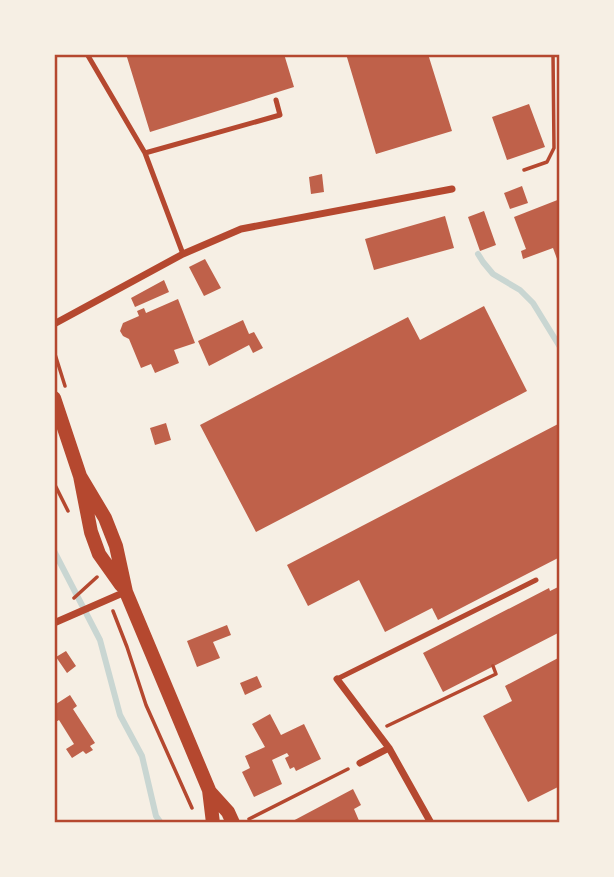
<svg xmlns="http://www.w3.org/2000/svg" width="614" height="877" font-family="'Open Sans',sans-serif">
	<rect width="100%" height="100%" fill="#f6efe4"/>
	<g fill="none" stroke-linecap="round" stroke-linejoin="round">
		<path stroke="#c9d6d2" stroke-width="6" d="M478,254l5,8 10,12 27,16 13,13 27,44
			M54,551l46,89 20,75 22,41 14,60 5,7"/>
	</g>
	<path fill="#bf614a" d="M126,54h158l10,33 -144,45z
		M346,54h82l24,77 -76,23z
		M529,104l16,43 -38,13 -15,-43z
		M322,174l2,18 -13,2 -2,-17z
		M522,186l6,17 -18,6 -6,-16z
		M560,199v68l-7,-19 -30,11 -2,-8 5,-2 -12,-32z
		M484,211l12,34 -16,6 -12,-34z
		M445,216l9,32 -80,22 -9,-31z
		M205,259l16,29 -17,8 -15,-29z
		M164,280l5,12 -34,15 -4,-9z
		M178,299l17,44 -21,7 5,13 -24,10 -4,-9 -10,4 -12,-29 -6,-3 -3,-5 3,-8 16,-7 -2,-5 7,-3 2,5z
		M484,306l43,85 -271,141 -56,-107 208,-108 12,23z
		M243,320l6,14 5,-2 9,16 -10,5 -4,-8 -40,21 -11,-25z
		M166,423l5,17 -16,5 -5,-17z
		M560,423v134l-122,63 -6,-12 -47,24 -26,-52 -51,26 -21,-41z
		M560,586v46l-117,60 -20,-39 126,-65 1,3z
		M227,625l4,10 -18,7 7,16 -23,9 -10,-26z
		M66,651l10,15 -9,7 -11,-16z
		M560,657v129l-32,16 -45,-86 29,-15 -7,-15z
		M257,676l5,11 -17,8 -5,-12z
		M70,695l7,11 -4,3 22,34 -5,3 3,4 -7,4 -3,-3 -11,7 -6,-9 8,-5 -15,-24 -5,3v-21l2,2z
		M270,714l11,21 23,-11 17,35 -25,12 -2,-4 -4,2 -5,-11 4,-2 -2,-3 -15,7 10,24 -28,13 -12,-25 8,-4 -5,-12 20,-9 -13,-23z
		M353,789l8,16 -7,4 6,14h-71z"/>
	<g fill="none" stroke-linecap="round" stroke-linejoin="round">
		<path stroke="#b5482f" stroke-width="3.5" d="M524,170l23,-8 7,-14 -1,-94
			M54,351l11,35
			M54,483l14,28
			M74,598l23,-21
			M113,611l14,36 19,58 46,103
			M387,726l109,-52 -3,-8
			M249,819l99,-50"/>
		<path stroke="#b5482f" stroke-width="5" d="M87,54l58,99
			M183,254l-38,-101 135,-38 -4,-15
			M337,679l199,-99"/>
		<path stroke="#b5482f" stroke-width="7" d="M54,324l129,-70 58,-25 211,-40
			M54,623l71,-31
			M337,679l52,69
			M360,763l29,-15 42,75"/>
		<path stroke="#b5482f" stroke-width="14" d="M54,398l26,78 11,56 8,22 22,31
			M80,476l25,42 11,28 10,46 83,198 4,33
			M209,791l19,21 5,11"/>
	</g>
	<rect width="614" height="877" fill="none" stroke="#f6efe4" stroke-width="112"/>
	<rect x="56" y="56" width="502" height="765" fill="none" stroke="#b5482f" stroke-width="2.5"/>
</svg>
